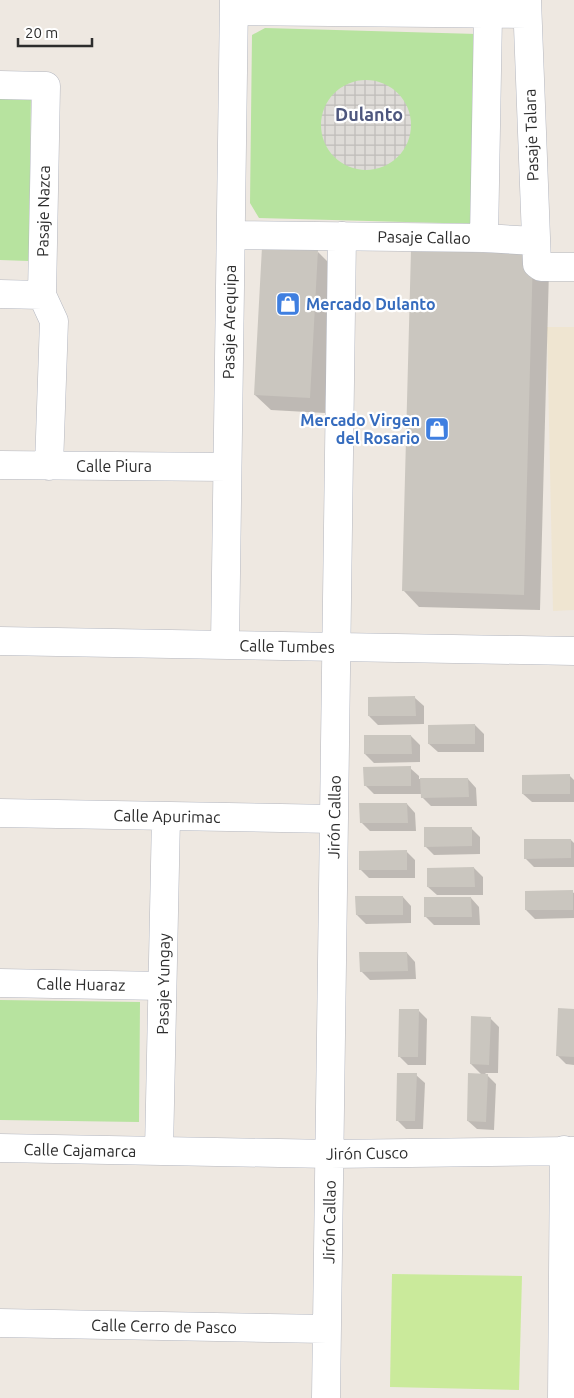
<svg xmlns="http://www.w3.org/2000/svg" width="574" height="1398" font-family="Ubuntu,sans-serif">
	<defs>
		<pattern id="plaza-grid" width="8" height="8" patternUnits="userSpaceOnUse" patternTransform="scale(1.25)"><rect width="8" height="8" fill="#dedbd7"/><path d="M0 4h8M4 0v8" fill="none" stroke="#bfbcb9"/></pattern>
	</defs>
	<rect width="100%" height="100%" fill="#eee8e1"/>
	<path fill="#efe5d1" d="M547,327h27v283l-21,1z"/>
	<path fill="#b7e39f" d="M265,28l212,6 2,190 -220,-6 -9,-15 2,-168z
		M0,90l31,1 -2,170 -29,-1z
		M0,1000l140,2 -1,120 -139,-2z"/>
	<path fill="#caea9b" d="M392,1274l130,2 -3,114 -129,-3z"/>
	<path fill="url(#plaza-grid)" d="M321 125a45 45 0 1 1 90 0a45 45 0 1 1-90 0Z"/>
	<path fill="#0003" d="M318,252l15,15 -8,146 -54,-3 -16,-15z
		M413,252l136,18 -9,340 -121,-3 -15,-16z
		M415,698l9,8v18l-46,1 -9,-9z
		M475,725l9,9v18h-46l-9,-8z
		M411,736l9,9v17l-46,1 -9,-9z
		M410,768l9,8v3h49l8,9 1,18h-46l-9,-9v-3h-48l-9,-9z
		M569,775l5,5v22h-42l-9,-8z
		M407,804l8,9 1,18h-46l-9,-9z
		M471,828l9,9v17l-46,1 -9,-9z
		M571,840l3,3v24h-40l-9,-9z
		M406,851l9,9v18h-46l-9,-9z
		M474,868l9,9v18h-46l-9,-8z
		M572,892l2,1v25l-39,1 -9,-9z
		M403,897l8,9v17l-45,1 -9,-9z
		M471,898l8,9 1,18h-46l-9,-9z
		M407,953l8,9 1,17 -46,1 -9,-9z
		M574,1010v55l-8,-1 -8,-8z
		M419,1011l8,8 -1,46h-18l-9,-9z
		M490,1018l9,9 -1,46h-13l11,11 -2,46 -17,-1 -9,-8 14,-46 -11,-11z
		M416,1075l9,8 -2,46h-17l-9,-9z"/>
	<path fill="#cac6bf" d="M262,247l56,3 -8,148 -56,-3z
		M411,250l122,4 -9,341 -122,-4z
		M415,696l1,20h-48v-19z
		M475,724v20h-47v-19z
		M364,735h47l1,19h-48z
		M411,766v20h-47l-1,-19z
		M570,774v20h-48v-19z
		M420,778h48l1,19 -48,1z
		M359,803h48l1,20h-48z
		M424,827h48v19l-48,1z
		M524,839h47v19l-47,1z
		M407,850v20h-48v-19z
		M474,867l1,20h-48v-19z
		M573,890v20h-48v-19z
		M355,896h48v19h-47z
		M424,897h47l1,20h-48z
		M359,952h48l1,19 -48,1z
		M558,1008l16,1v48l-18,-1z
		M399,1009h20l-1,48h-20z
		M471,1016l20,1 -2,48 -19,-1z
		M397,1073h20l-2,48h-19z
		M468,1073l20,1 -2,48 -19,-1z"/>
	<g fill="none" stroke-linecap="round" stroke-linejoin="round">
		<defs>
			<path id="minor" d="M527,0l10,264 4,3h33
				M234,11l293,3
				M0,85l46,1 -4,209 12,26 -5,145
				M231,235l253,3 51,3
				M484,238l4,-223
				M0,294l42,1
				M0,465l227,2
				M0,641l574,10
				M225,645l9,-645
				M0,813l334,6
				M0,983l162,3
				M0,1148l330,6 244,-3
				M159,1151l7,-334
				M0,1323l327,6
				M326,1398l16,-1162
				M562,1398l2,-248"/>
		</defs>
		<use href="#minor" stroke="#b4b7c0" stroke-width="29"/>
		<use href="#minor" stroke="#fff" stroke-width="28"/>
	</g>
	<defs>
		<symbol id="shop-square" viewBox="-11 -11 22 22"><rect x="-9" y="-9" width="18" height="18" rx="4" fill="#3f7fe0" stroke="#fff"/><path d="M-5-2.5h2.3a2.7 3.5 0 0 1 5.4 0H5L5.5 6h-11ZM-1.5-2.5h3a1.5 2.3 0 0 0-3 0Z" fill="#fff"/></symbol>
	</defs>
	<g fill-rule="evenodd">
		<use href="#shop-square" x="274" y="290" width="28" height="28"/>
		<use href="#shop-square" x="423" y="415" width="28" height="28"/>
	</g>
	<g text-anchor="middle" stroke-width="4.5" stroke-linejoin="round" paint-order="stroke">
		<g font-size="16" fill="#2d2d2d" stroke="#fff">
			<text transform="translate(531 135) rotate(-92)" y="6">Pasaje Talara</text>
			<text transform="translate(43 211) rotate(-89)" y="6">Pasaje Nazca</text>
			<text transform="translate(424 237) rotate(1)" y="6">Pasaje Callao</text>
			<text transform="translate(229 322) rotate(-89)" y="6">Pasaje Arequipa</text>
			<text x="114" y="472">Calle Piura</text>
			<text transform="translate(287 646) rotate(1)" y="6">Calle Tumbes</text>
			<text transform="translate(167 816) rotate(1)" y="6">Calle Apurimac</text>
			<text transform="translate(334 817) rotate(-89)" y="6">Jirón Callao</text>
			<text transform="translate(81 984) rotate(1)" y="6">Calle Huaraz</text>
			<text transform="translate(163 984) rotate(-89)" y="6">Pasaje Yungay</text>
			<text transform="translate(80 1150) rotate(1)" y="6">Calle Cajamarca</text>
			<text transform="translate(367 1153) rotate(-1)" y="6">Jirón Cusco</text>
			<text transform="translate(329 1222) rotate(-89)" y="6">Jirón Callao</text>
			<text transform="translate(164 1326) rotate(1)" y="6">Calle Cerro de Pasco</text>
		</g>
		<g font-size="16" font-weight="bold" fill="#366cbe" stroke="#fff" text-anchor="start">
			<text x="306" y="310">Mercado Dulanto</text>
			<text x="420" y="426" text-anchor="end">Mercado Virgen<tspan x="420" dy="18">del Rosario</tspan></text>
		</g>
		<g font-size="18" font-weight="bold" fill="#4e577e" stroke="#fff">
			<text x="369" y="121">Dulanto</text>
		</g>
	</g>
	<path d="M18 38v8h74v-8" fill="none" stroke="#2d2d2d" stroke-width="2.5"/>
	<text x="25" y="38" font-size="15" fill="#2d2d2d" stroke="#ffffff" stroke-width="4" paint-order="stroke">20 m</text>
</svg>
